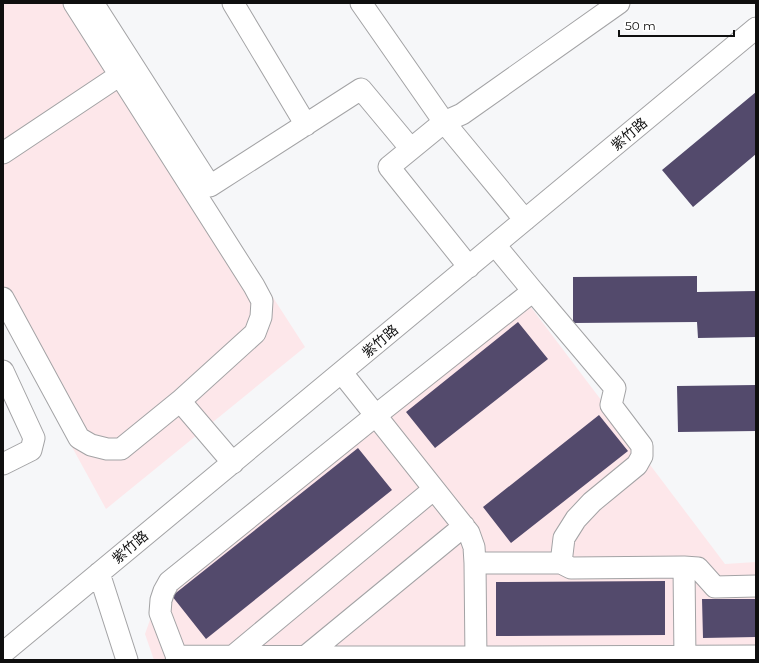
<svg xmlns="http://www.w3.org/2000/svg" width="759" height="663" font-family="Montserrat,'Noto Sans SC',sans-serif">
	<rect width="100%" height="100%" fill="#f6f7f9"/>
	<path fill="#fde7ea" d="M3,3h80l222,344 -199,162 -103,-188z
		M524,298l201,266 31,-2v98h-602l-9,-26 17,-48z"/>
	<path fill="#534a6c" d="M756,92v62l-63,53 -31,-37z
		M697,276v16l59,-1v46l-58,1 -1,-16 -124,1v-46z
		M518,322l30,37 -113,89 -29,-36z
		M756,385v46l-78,1 -1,-46z
		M599,415l29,36 -117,92 -28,-36z
		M358,448l34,42 -186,149 -34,-43z
		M665,581v54l-169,1v-54z
		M702,599h54v38l-53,1z"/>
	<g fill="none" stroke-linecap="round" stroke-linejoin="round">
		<defs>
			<path id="minor" d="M93,3l117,183 151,-97 50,60
				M233,3l73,122
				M361,3l83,119
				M444,122l18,-8 157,-111
				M3,153l117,-78
				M469,267l-80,-100 55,-45 81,98
				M3,298l76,140 12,7 16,4h14l59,-48 75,-68 6,-16 1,-16 -8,-15 -180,-283
				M3,371l31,67 -3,12 -28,14
				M342,373l127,160 5,14 1,16 1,97
				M180,401l53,62
				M475,563h86l3,-25 12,-19 16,-17 45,-37 5,-9v-10l-31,-41 4,-17 -82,-97
				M561,563l10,5 113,-1 1,93
				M684,567l14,1 17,19 41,-1
				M99,573l28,87
				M3,653l753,-625
				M176,656l300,1 280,-1
				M233,656l201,-167
				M306,656l158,-130
				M178,660l-18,-47 1,-13 3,-9 5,-9 206,-166 158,-125 -38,-46"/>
		</defs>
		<use href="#minor" stroke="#a3a3a5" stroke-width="23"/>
		<use href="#minor" stroke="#fff" stroke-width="21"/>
	</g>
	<g text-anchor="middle" stroke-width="4" stroke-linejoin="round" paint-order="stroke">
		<g font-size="14" fill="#0f0f0f" stroke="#fff">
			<text transform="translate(629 134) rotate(-40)" y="5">紫竹路</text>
			<text transform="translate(380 341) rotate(-40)" y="5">紫竹路</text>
			<text transform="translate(130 547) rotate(-40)" y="5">紫竹路</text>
		</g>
	</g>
	<rect width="759" height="663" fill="none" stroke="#0f0f0f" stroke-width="8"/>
	<path d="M619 30v6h115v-6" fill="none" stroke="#0f0f0f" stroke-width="2"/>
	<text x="625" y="30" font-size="12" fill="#0f0f0f" stroke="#ffffff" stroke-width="3" paint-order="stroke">50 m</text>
</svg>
